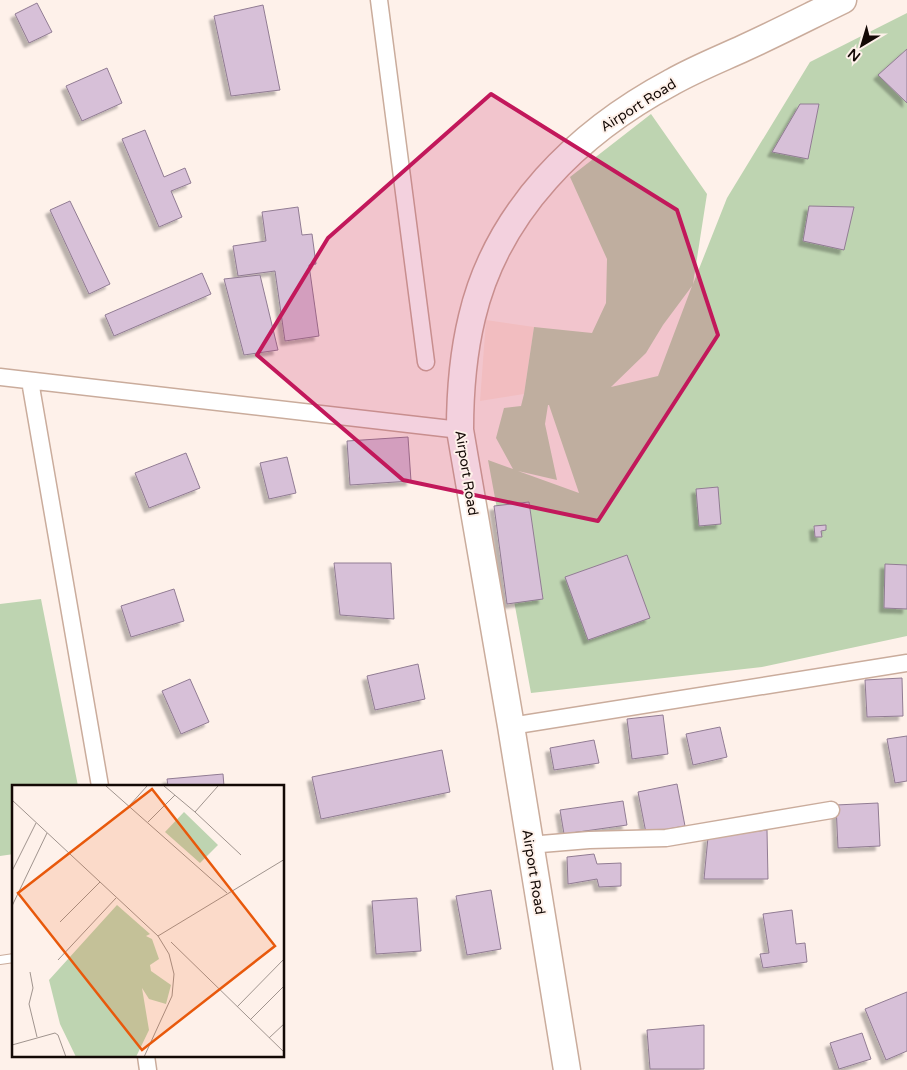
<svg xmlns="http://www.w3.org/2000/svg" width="907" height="1070" font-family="'Varela Round',sans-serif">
	<defs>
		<filter id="shadow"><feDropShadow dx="-4.5" dy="4.5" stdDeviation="1" flood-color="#0004"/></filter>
	</defs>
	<rect width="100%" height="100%" fill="#fef1ea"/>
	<path fill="#fee7da" d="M486,320l48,7 -10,67 -44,7z"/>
	<path fill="#bed4b1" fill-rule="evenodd" d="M907,13v623l-145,31 -231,26 -43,-233 25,9 -17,-31 8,-30 17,-2 3,-12 10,-67 58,6 14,-30 1,-44 -37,-82 81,-63 56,80 -14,90 34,-86 83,-136zM692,286l-34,90 -47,11 35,-34 17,-28zM548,405h1l30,88 -61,-22 39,9 -12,-56z
		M41,599l37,187h-64v68l-14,2v-252z"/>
	<path fill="#d7c0d8" stroke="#917c93" filter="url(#shadow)" d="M37,3l15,29 -23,11 -14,-29z
		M263,5l17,85 -49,6 -17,-80z
		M907,49v54l-29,-28z
		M107,68l15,35 -40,18 -16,-35z
		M800,104h19l-11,55 -36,-7z
		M145,130l19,47 21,-9 6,15 -20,8 11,26 -23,10 -37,-88z
		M70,201l40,83 -21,10 -39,-84z
		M809,206l45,1 -10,43 -41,-9z
		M298,207l4,28 10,-1 4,30 -7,1 10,71 -34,5 -10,-70 -37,5 -5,-30 33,-5 -4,-29z
		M202,273l9,21 -97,42 -9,-21z
		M260,275l18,75 -34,5 -20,-76z
		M408,437l3,44 -61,4 -3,-44z
		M186,453l14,35 -51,20 -14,-35z
		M287,457l9,36 -27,6 -9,-36z
		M718,487l3,37 -22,2 -3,-37z
		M529,502l14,97 -36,5 -13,-98z
		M826,525v5l-5,1 1,6h-7l-1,-11z
		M627,555l23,63 -62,22 -23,-63z
		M334,563h57l3,56 -54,-4z
		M885,564l22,1v44l-23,-1z
		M174,589l10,32 -53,16 -10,-31z
		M418,664l7,35 -50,11 -8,-34z
		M902,678l1,38 -36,1 -2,-37z
		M190,679l19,43 -28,12 -19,-43z
		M663,715l5,39 -36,5 -5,-40z
		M720,727l7,30 -34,8 -7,-31z
		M907,736v45l-12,2 -8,-44z
		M594,740l5,23 -45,7 -4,-22z
		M442,750l8,42 -129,27 -9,-42z
		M223,774l1,12h-56l-1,-7z
		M677,784l8,42 -39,7 -8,-41z
		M623,801l4,24 -63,9 -4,-24z
		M878,803l2,43 -42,2 -2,-43z
		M767,830l1,49h-64l4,-42z
		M594,854l3,10 24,-1v23l-22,1 -2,-8 -29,5 -1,-27z
		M491,890l10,59 -34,6 -11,-59z
		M417,898l4,53 -45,3 -4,-53z
		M792,910l4,34 9,-1 2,19 -44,6 -3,-14 9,-1 -6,-39z
		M907,992v59l-21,9 -21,-51z
		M704,1025v44h-54l-3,-39z
		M862,1033l9,26 -32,10 -9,-26z"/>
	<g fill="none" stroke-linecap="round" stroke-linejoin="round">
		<defs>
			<path id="service" d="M0,960l14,-2"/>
			<path id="minor" d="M379,0l47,362
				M0,377l460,53
				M30,381l70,405
				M511,726l396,-63
				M529,845l60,-5 77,-2 165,-28
				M146,1056l2,14"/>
			<path id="trunk" d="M567,1070l-56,-344 -51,-296c0,-38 3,-76 12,-113 25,-106 106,-185 200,-235 23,-13 48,-23 72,-34 33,-15 66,-32 99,-48"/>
		</defs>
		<use href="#service" stroke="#caac9c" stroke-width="10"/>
		<use href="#minor" stroke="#caac9c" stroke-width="19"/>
		<use href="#trunk" stroke="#caac9c" stroke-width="29"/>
		<use href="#service" stroke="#fff" stroke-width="8"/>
		<use href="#minor" stroke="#fff" stroke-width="16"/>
		<use href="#trunk" stroke="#fff" stroke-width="26"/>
	</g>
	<path fill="#c2185b" fill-opacity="0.2" stroke="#c2185b" stroke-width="4" stroke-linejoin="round" d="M491,94l186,116 41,125 -120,186 -195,-41 -146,-125 71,-117z"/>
	<g text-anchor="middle" stroke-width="4" stroke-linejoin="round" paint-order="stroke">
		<g font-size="14" fill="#130905" stroke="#fef1ea">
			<text transform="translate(638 105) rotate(-32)" y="5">Airport Road</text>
			<text transform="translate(467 473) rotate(81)" y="5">Airport Road</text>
			<text transform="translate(534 872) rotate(81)" y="5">Airport Road</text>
		</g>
	</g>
	<g transform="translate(12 785)">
		<rect width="272" height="272" fill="#fef1ea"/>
		<path d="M172,27l34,33 -18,18 -35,-31zM105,120l33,29 -4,2 6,3 7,20 -9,6 1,6 20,14 -5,19 -17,-5 -7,-11 7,42 -13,27h-60l-16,-33 -11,-44z" fill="#bed4b1"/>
		<path fill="none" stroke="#a0948e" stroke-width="1" d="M94,1l121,107M152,1l31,26 23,-26M0,15l146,136 11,18 5,20 -2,22 -28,61M118,20l17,-19M183,27l46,43M136,37l27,-27M0,86l24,-48M0,121l35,-73M48,137l40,-40M146,151l127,-77M159,157l114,111M46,175l58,-62M18,187l3,16 -4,16 8,33M225,222l48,-49M238,235l35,-35M257,253l16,-15M0,260l43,-12 3,2 8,22"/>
		<path fill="#e8590c" fill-opacity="0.15" stroke="#e8590c" stroke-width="2.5" d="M140,4l123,157 -133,104 -124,-157z"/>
		<rect width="272" height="272" fill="none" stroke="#130905" stroke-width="2.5"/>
	</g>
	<g transform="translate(862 45) rotate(218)" stroke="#fef1ea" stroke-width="4" paint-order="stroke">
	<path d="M0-4L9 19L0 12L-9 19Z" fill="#130905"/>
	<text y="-8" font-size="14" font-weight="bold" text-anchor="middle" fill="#130905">N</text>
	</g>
</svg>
